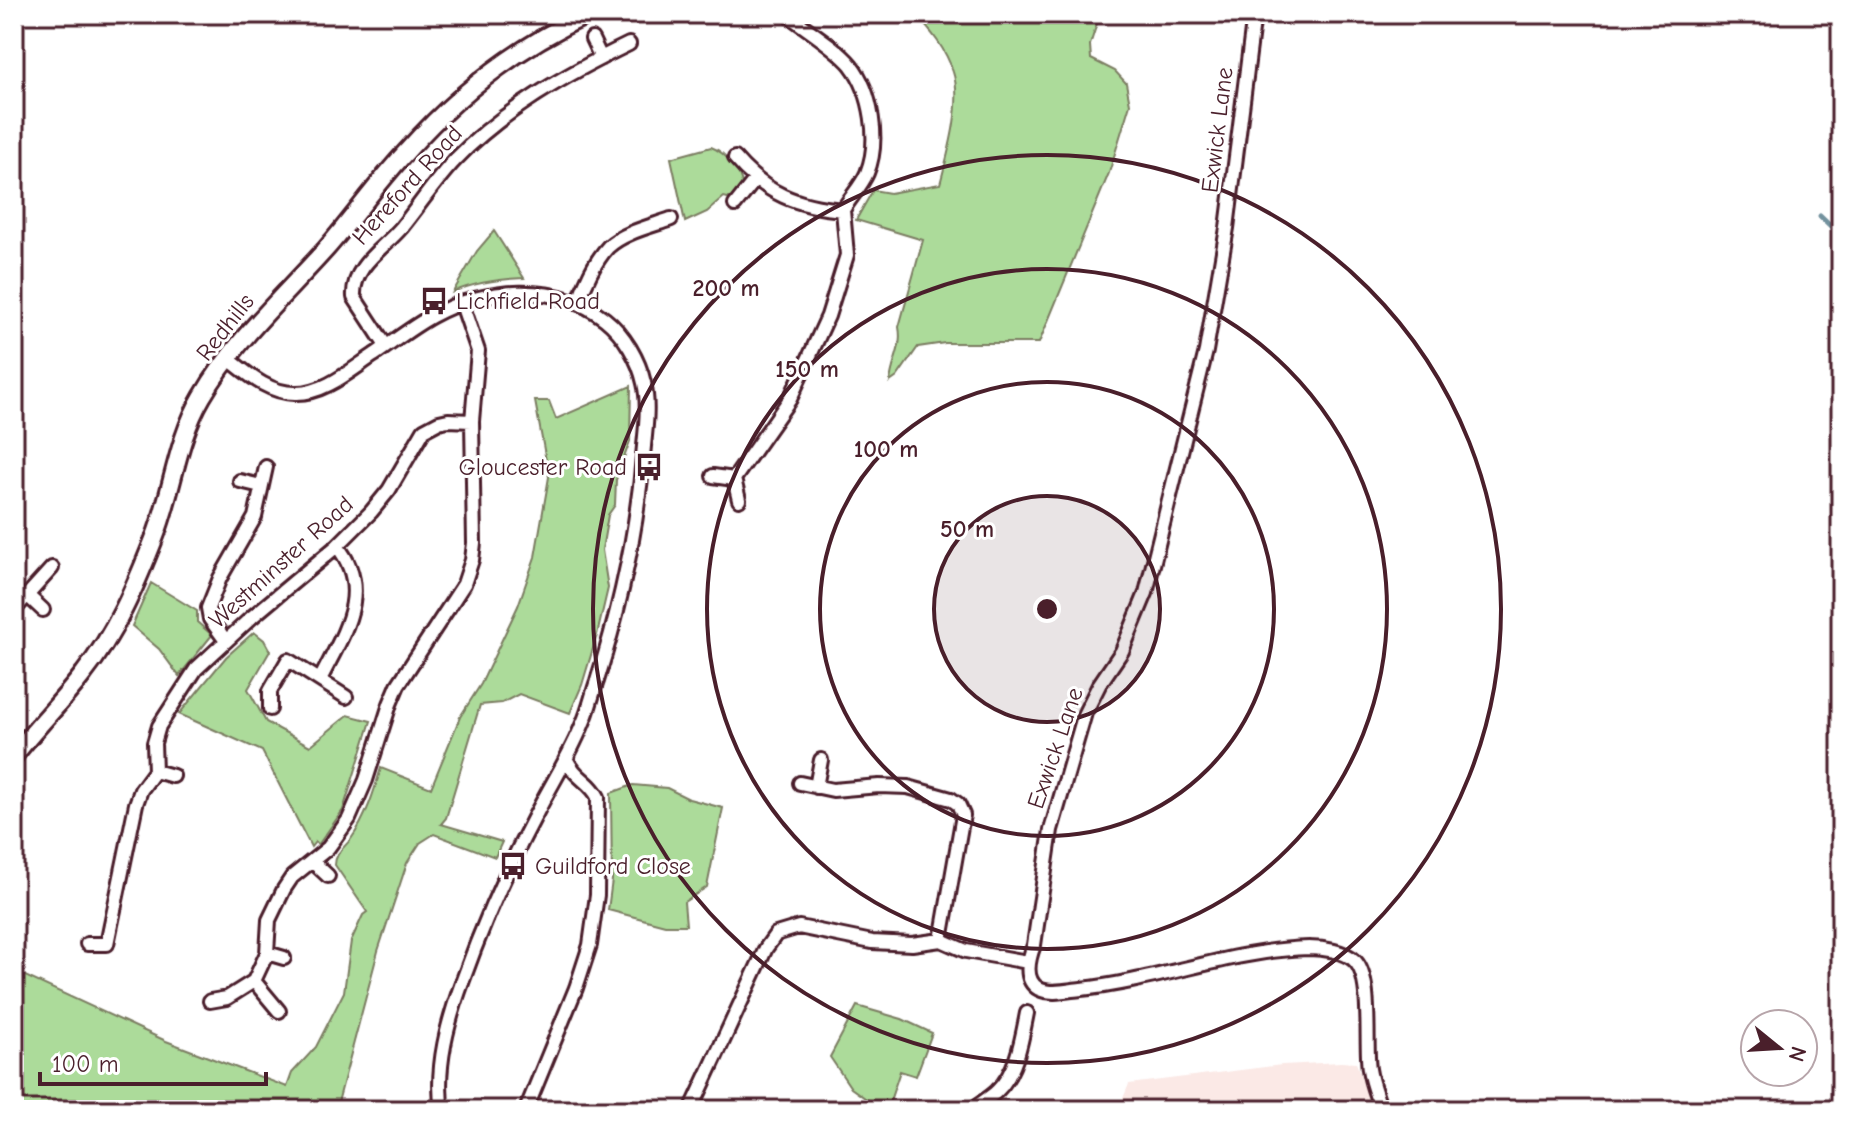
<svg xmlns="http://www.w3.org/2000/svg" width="1855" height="1124" font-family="'Comic Neue',sans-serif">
	<rect width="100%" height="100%" fill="#fff"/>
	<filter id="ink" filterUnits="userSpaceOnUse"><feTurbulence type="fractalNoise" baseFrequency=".0125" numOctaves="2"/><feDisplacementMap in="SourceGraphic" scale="16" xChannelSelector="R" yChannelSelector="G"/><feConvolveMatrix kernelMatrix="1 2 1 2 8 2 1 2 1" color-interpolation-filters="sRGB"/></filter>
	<g filter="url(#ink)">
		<path fill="#fbe9e6" d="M1341,1062l15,1 20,47h-258l11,-26 153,-19z"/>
		<path fill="#acdb9a" stroke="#7b7d62" stroke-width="2" d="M915,14h185l-10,31 1,14 24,12 11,12 4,21 -21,69 -70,170h-94l-27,4 -21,30 -7,5c2,-21 13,-34 9,-55l24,-87 -67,-20 17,-30 17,3 50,-9c8,-30 23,-82 13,-112 -7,-23 -22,-41 -38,-58z
			M711,147c14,5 31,25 31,39l-10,13 -8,-2 -17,15 -22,10 -14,-64z
			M494,231l30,47c-25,1 -48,4 -71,14l24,-41z
			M631,386l-1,55 -14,39 -1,25 -7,10 -6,35 6,38 -11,47 -15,50 -12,28 -51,-19 -17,9 -22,2 -34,113 -5,6 61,18 -7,15 -61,-23 -14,9 -13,20 -29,88 -42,159h-322v-121l7,-15 145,67 121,46 5,-14 24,-26 28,-55 7,-51 12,-26 4,-3 -32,-47c0,-12 9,-17 16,-26 15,-21 23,-47 30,-71l50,20 29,-71 21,-33 37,-78 17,-49 14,-80 -14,-76h14l7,18z
			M151,583l46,28v11l15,13 -33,41 -20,-27 -27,-23z
			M254,632l10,8 6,11 -22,38 18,33 44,24 38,-31 23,6 -28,89 -25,35 -3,-3 -4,5 -49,-96 -83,-37 47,-57z
			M633,785l34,3 22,11 34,9 -16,79 -23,15 2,23h-21l-57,-15 4,-30 -1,-87z
			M857,1006l45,13 30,14 -16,43 -16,-5 -13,39h-5l-31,-22 -21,-31z"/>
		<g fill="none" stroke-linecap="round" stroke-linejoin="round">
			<path stroke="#73929e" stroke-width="5" d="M1820,216l21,20"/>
			<defs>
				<path id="minor" d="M1254,14l-27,214 -21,123 -60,242 -24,58 -23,34 -14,28 -34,117 -17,115c-5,13 -11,35 5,44 12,6 30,1 42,0 77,-8 151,-39 228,-41 14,0 36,3 46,13 18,18 10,83 14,108 2,14 8,28 12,41
					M592,39l9,19
					M735,158c31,36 62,48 108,52 7,-13 18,-23 24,-37 13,-31 5,-81 -16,-108 -15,-18 -45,-36 -64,-51
					M735,205l19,-24
					M578,303c6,-18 17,-42 30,-56 16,-15 44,-21 63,-28
					M386,346l-32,-49c-2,-31 29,-48 47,-69 18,-22 34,-47 54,-68 48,-50 112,-86 174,-116
					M230,360c19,15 39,33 65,33 29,1 56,-23 79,-38 19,-13 38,-28 58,-39 52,-28 125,-35 173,3 19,15 34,41 39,64 5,20 2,43 0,63 -6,80 -23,159 -47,235 -5,14 -8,29 -14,42 -13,33 -33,63 -49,95 -28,53 -51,106 -71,162 -15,41 -28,87 -21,130
					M713,476l21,3 56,-80 38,-83 19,-61 -4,-45
					M734,479l5,21
					M240,481l21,5
					M27,595l16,15
					M14,610l38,-42
					M226,641l-16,-22 -2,-11 12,-30 35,-61 11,-50
					M320,680c22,-45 54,-88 17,-134
					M270,709v-18l18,-31 58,37
					M155,771l18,5
					M800,783l33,7 46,-4 29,1 43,12 7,5 5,11 -22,125
					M816,787l5,-27
					M313,862l15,14
					M87,944h20l29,-140 5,-14 14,-19 -1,-28 5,-17 37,-57 56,-52 85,-71 34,-34 18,-22 35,-60 15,-8 9,-2 24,1
					M267,953l17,5
					M254,981l25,30
					M210,1001l17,-3 27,-17 13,-28 2,-33 15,-31 8,-12 36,-29 21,-29 17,-39 24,-76 8,-19 66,-101 8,-24 2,-17 -2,-122 6,-70 -16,-47
					M526,1110l50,-122 14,-43 7,-50 1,-98c-8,-16 -22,-18 -31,-37
					M691,1110l75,-162 10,-14 23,-7 73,15 40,2 29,-4 25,11 62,11
					M972,1110c8,-7 18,-12 25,-19 20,-19 25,-53 30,-78"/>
				<path id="tertiary" d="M14,756c22,-29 48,-54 70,-83 31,-39 52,-88 70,-134 19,-47 22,-98 48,-142 33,-57 81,-100 124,-148 28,-32 52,-67 81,-98 51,-58 112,-105 182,-137"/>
			</defs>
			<use href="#minor" stroke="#4a1f2b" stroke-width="18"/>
			<use href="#tertiary" stroke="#4a1f2b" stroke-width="22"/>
			<use href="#minor" stroke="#fff" stroke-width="12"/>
			<use href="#tertiary" stroke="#fff" stroke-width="16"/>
		</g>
	</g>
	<circle cx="1047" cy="609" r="113" fill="#4a1f2b" fill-opacity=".12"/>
	<g fill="none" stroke="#4a1f2b" stroke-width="4">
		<circle cx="1047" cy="609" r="113"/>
		<circle cx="1047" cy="609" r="227"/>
		<circle cx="1047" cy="609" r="340"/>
		<circle cx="1047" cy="609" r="454"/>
	</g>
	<defs>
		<symbol id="bus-bare" viewBox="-9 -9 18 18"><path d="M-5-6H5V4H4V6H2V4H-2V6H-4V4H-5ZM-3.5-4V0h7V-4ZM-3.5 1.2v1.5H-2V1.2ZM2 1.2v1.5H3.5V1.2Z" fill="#4a1f2b" stroke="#fff" stroke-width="2.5" paint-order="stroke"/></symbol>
	</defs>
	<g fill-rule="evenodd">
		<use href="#bus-bare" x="414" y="281" width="40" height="40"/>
		<use href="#bus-bare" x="629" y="447" width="40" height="40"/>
		<use href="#bus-bare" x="493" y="846" width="40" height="40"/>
	</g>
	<g text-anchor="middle" stroke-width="6" stroke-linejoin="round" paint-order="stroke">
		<g font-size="24" fill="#4a1f2b" stroke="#fff">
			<text transform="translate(1217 130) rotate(-83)" y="8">Exwick Lane</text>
			<text transform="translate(407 185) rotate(-48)" y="8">Hereford Road</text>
			<text transform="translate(225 327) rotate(-52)" y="8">Redhills</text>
			<text transform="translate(281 562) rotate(-42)" y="8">Westminster Road</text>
			<text transform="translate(1055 748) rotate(-71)" y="8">Exwick Lane</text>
		</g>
		<g font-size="24" fill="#4a1f2b" stroke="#fff" text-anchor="start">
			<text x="456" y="309">Lichfield Road</text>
			<text x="627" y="475" text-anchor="end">Gloucester Road</text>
			<text x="535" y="874">Guildford Close</text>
		</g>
	</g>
	<circle cx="1047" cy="609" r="12" fill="#4a1f2b" stroke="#fff" stroke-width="4"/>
	<g font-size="24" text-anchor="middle" font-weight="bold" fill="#4a1f2b" stroke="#fff" stroke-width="6" stroke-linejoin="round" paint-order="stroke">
		<text x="726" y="296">200 m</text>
		<text x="807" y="377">150 m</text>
		<text x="886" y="457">100 m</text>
		<text x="967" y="537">50 m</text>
	</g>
	<rect width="1855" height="1124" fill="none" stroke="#fff" stroke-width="48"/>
	<rect x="24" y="24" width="1807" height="1076" fill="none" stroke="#4a1f2b" stroke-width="3" filter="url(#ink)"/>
	<g transform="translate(1779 1048) rotate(108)"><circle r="38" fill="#ffffff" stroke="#b7a5aa" stroke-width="2"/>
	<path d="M0-6L14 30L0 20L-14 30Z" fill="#4a1f2b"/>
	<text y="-12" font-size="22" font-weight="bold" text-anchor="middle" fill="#4a1f2b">N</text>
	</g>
	<path d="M40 1072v12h226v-12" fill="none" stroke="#4a1f2b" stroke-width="4"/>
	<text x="52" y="1072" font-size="24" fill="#4a1f2b" stroke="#ffffff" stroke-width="6" paint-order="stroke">100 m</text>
</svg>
